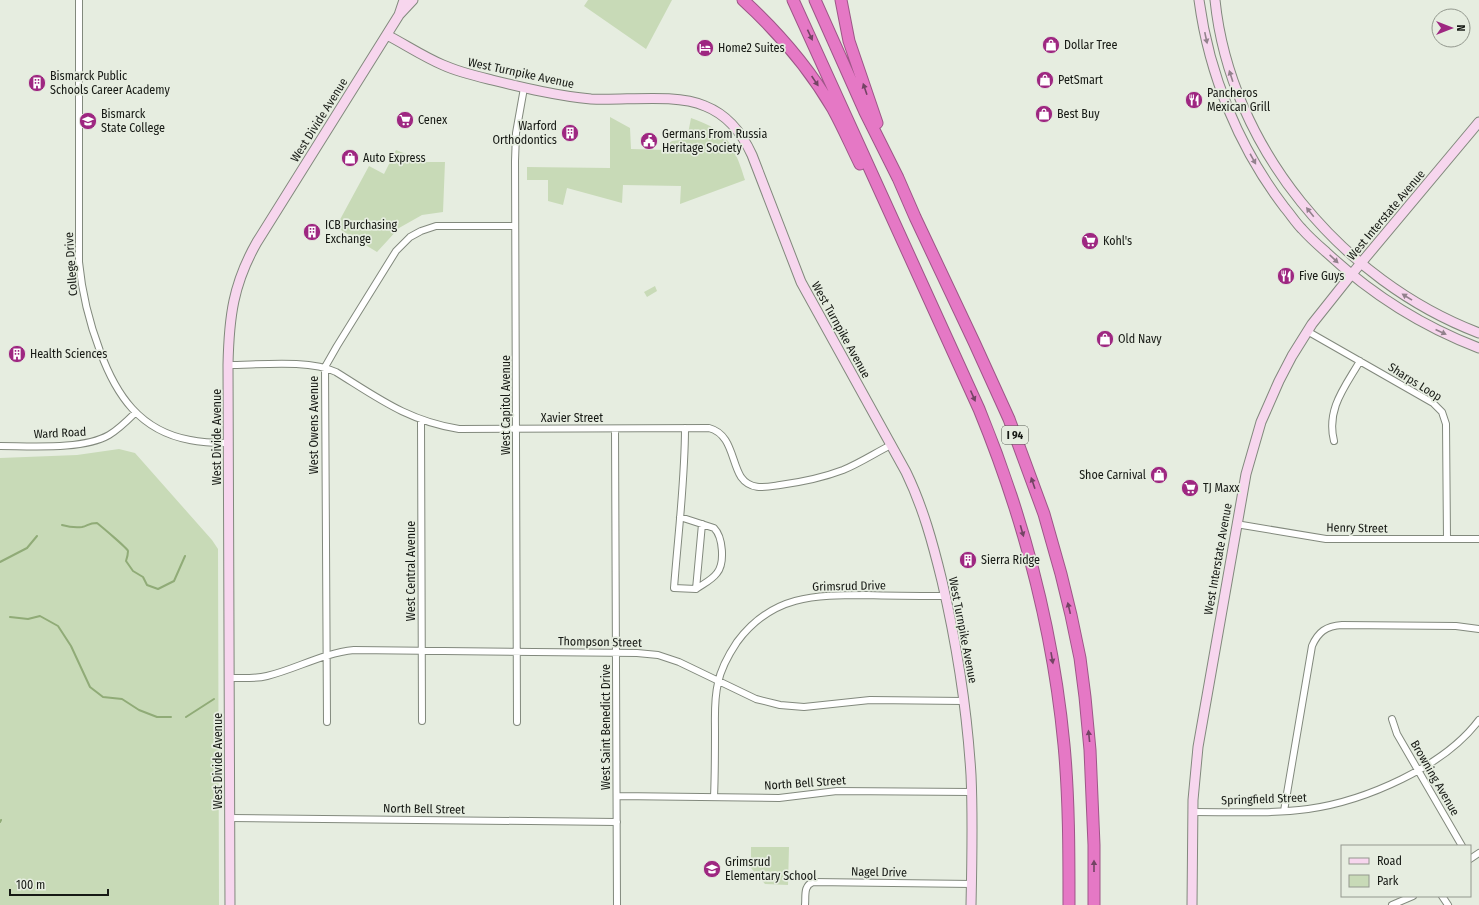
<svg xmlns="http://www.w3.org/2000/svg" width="1479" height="905" font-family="'Fira Sans Condensed',sans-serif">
	<rect width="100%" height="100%" fill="#e6ede0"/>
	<path fill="#c8dab7" d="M588,0h84l-26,49 -62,-43z
		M610,117l20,11 1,21 37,1v-6l4,-3 15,-2 4,-21c8,3 16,6 24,11 17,10 24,32 30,51l-65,24 1,-18 -58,-1 -1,18 -55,-15 -4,17 -15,-4v-21h-21v-13l83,1z
		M396,150l30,12h19l-2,50 -21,3 -23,13 -22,24 -41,-25 33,-61 15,8z
		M655,286l2,5 -10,6 -3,-5z
		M119,449l16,4 77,87 6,9 1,356h-219v-447l77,-3z
		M751,847h38l-1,38 -23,-1 -14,-16z"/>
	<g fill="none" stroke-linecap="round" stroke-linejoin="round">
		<path stroke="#90ab77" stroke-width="2" d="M62,525c7,2 13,3 20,2 6,-1 6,-4 15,-4 5,4 30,25 31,28 0,3 -1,7 -2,10l7,10 10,6 4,8 11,4 16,-8 11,-25
			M0,562l27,-14 10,-12
			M10,617l18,2 12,-3 18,10 13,20 19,41 13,10 19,2 17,11 18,7h14
			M186,717l28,-18
			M0,822l1,-2"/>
		<defs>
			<path id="street" d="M79,0v262c3,31 10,60 21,89 16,44 40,80 90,89 13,3 26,3 39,3
				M1307,331l126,72 9,9 4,12 1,115
				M228,365c30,0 81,-6 108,7 42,26 72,49 123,57l250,-1c23,6 22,33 32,49 10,14 25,10 39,8 22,-3 42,-7 63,-15 17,-7 32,-17 48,-25
				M421,420l1,301
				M615,429l2,476
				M1334,441c-8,-32 11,-54 26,-80
				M0,446c31,0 83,4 109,-11 10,-6 18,-14 26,-22
				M680,517l34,11c9,9 11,35 3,45 -5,7 -14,11 -21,16l-22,-1c4,-53 11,-107 11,-160
				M1236,524l90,15h153
				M696,589l6,-65
				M229,678c13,0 26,1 38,-2 29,-7 56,-23 87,-26l283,3 21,2 21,7 77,37 24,6 24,2 66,-7 94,1
				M1392,719l5,15 65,112
				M327,722l-2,-355 12,-21 59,-95 14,-14 11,-6 15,-5h79
				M517,722l-2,-561 1,-28 8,-45
				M617,796l162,2 58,-7 134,1
				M714,797c1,-22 1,-44 1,-66 0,-16 -1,-32 3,-48 3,-15 11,-29 19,-41 35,-47 77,-47 130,-47 26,1 52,1 79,1
				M1284,811l28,-165c6,-14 14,-20 30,-21l114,1 23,3
				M1193,812c38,0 77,2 115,-3 57,-8 136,-42 171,-89
				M230,818l387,4
				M1470,859l9,-6
				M1442,896l6,9
				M805,905c1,-9 -2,-19 8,-23l159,2
				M1392,905l21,-9"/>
			<path id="secondary" d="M1199,0c10,75 40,148 86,208 6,7 11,15 17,21 7,8 16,16 24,23 45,42 95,74 153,96
				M1215,0c15,147 127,281 264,333
				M399,15l5,-15
				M387,35c19,10 37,22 56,30 16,7 33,11 49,15 33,8 66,16 99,19 34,2 84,-6 114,7 23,9 37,27 47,49l49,127 105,190c17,35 27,72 36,109 15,64 25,129 29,194 2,43 1,87 0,130
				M230,905l-2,-540c1,-48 5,-81 29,-123l142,-227 14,-15
				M1192,905l1,-105 5,-53 48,-273 15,-52 18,-41 13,-25 20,-32 39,-49 128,-153"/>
			<path id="highway" d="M743,0c35,32 66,68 90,109 10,18 18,37 27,55
				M793,0l186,409c44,107 74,220 85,336 5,53 5,106 5,160
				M815,0l50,112 33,66 17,39 59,125 35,77 35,95 17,60 10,41 9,43 5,39 5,53 4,95v60
				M841,0l8,41 28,82"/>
		</defs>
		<use href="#street" stroke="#82897d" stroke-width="8"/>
		<use href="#secondary" stroke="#82897d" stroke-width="11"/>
		<use href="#highway" stroke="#9d5787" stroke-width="13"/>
		<use href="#street" stroke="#fff" stroke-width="6"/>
		<use href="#secondary" stroke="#f7d6ee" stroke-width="9"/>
		<use href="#highway" stroke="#e578c5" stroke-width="11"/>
	</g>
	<defs><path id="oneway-solid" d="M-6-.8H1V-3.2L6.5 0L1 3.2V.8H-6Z"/></defs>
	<g fill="#734464">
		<use href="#oneway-solid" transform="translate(810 35) rotate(65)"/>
		<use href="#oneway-solid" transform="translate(815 81) rotate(56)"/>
		<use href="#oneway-solid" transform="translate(865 89) rotate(-109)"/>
		<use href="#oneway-solid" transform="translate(973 396) rotate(66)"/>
		<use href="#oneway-solid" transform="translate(1033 483) rotate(-109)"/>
		<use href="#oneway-solid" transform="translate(1022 531) rotate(74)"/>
		<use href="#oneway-solid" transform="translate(1069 608) rotate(-103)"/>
		<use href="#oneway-solid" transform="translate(1052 658) rotate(80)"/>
		<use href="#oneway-solid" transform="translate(1089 736) rotate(-96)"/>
		<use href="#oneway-solid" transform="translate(1094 866) rotate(-90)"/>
	</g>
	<g fill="#92818c">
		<use href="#oneway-solid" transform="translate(1206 38) rotate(78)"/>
		<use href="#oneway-solid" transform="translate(1231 76) rotate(-108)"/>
		<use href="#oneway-solid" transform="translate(1253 159) rotate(61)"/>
		<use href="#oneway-solid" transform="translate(1310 212) rotate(-129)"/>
		<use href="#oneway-solid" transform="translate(1334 259) rotate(43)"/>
		<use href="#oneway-solid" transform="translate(1407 297) rotate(-148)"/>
		<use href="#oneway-solid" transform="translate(1441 332) rotate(25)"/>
	</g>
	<defs>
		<symbol id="shop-disc" viewBox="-11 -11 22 22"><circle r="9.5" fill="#9e2781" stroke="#e6ede0"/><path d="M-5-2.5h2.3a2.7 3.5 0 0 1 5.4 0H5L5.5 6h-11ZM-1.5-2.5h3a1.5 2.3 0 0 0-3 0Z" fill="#fff"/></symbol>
		<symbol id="hotel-disc" viewBox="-11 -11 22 22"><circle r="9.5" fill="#9e2781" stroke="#e6ede0"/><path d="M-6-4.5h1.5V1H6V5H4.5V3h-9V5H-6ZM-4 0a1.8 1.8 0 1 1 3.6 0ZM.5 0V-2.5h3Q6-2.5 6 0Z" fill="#fff"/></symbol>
		<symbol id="building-disc" viewBox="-11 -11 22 22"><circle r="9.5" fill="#9e2781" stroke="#e6ede0"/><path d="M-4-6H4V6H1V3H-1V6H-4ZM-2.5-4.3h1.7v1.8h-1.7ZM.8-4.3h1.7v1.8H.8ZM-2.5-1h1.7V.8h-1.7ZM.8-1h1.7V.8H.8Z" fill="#fff"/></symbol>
		<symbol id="restaurant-disc" viewBox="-11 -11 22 22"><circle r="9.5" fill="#9e2781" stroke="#e6ede0"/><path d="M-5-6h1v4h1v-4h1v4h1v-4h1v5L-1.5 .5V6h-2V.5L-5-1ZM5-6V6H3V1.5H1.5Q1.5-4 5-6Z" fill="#fff"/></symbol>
		<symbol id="supermarket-disc" viewBox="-11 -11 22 22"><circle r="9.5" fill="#9e2781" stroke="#e6ede0"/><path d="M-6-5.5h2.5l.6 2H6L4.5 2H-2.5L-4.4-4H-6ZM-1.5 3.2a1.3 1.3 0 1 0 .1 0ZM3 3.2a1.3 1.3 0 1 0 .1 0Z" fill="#fff"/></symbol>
		<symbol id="university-disc" viewBox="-11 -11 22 22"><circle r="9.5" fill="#9e2781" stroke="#e6ede0"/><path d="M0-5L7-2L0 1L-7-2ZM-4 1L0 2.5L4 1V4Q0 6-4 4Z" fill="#fff"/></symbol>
		<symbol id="civic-disc" viewBox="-11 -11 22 22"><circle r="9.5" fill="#9e2781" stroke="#e6ede0"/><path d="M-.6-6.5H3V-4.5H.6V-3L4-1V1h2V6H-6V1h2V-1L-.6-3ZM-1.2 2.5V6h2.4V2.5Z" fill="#fff"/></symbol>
		<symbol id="school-disc" viewBox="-11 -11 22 22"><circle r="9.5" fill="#9e2781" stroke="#e6ede0"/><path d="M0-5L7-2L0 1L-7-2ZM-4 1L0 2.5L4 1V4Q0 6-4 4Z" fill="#fff"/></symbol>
	</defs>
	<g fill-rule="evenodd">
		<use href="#shop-disc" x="1041" y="35" width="20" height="20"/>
		<use href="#hotel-disc" x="695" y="38" width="20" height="20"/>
		<use href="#shop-disc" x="1035" y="70" width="20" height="20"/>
		<use href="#building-disc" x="27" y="73" width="20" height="20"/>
		<use href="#restaurant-disc" x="1184" y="90" width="20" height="20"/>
		<use href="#shop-disc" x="1034" y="104" width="20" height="20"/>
		<use href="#supermarket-disc" x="395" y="110" width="20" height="20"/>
		<use href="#university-disc" x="78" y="111" width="20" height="20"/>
		<use href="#building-disc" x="560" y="123" width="20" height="20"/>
		<use href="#civic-disc" x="639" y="131" width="20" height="20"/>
		<use href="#shop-disc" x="340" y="148" width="20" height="20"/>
		<use href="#building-disc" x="302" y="222" width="20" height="20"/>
		<use href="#supermarket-disc" x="1080" y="231" width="20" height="20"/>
		<use href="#restaurant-disc" x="1276" y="266" width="20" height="20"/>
		<use href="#shop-disc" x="1095" y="329" width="20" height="20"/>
		<use href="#building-disc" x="7" y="344" width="20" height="20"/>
		<use href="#shop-disc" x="1149" y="465" width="20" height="20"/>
		<use href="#supermarket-disc" x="1180" y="478" width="20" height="20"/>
		<use href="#building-disc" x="958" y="550" width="20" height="20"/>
		<use href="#school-disc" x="702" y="859" width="20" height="20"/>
	</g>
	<g text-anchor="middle" stroke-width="3.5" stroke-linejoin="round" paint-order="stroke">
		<rect fill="#e6ede0" stroke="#545951" stroke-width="1" x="1002" y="426" width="26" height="18" rx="3"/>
		<g font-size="11" font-weight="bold" fill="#161914">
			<text x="1015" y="439">I 94</text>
		</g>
		<g font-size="12" fill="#161914" stroke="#e6ede0" text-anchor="start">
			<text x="1064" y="49">Dollar Tree</text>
			<text x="718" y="52">Home2 Suites</text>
			<text x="50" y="80">Bismarck Public<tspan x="50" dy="14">Schools Career Academy</tspan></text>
			<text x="1058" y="84">PetSmart</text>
			<text x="1207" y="97">Pancheros<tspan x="1207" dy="14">Mexican Grill</tspan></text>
			<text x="101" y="118">Bismarck<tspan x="101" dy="14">State College</tspan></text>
			<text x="1057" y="118">Best Buy</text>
			<text x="418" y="124">Cenex</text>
			<text x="557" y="130" text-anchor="end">Warford<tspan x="557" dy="14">Orthodontics</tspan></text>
			<text x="662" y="138">Germans From Russia<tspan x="662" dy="14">Heritage Society</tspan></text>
			<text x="363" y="162">Auto Express</text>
			<text x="325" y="229">ICB Purchasing<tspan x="325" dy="14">Exchange</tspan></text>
			<text x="1103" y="245">Kohl's</text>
			<text x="1299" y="280">Five Guys</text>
			<text x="1118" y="343">Old Navy</text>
			<text x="30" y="358">Health Sciences</text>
			<text x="1146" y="479" text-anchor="end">Shoe Carnival</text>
			<text x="1203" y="492">TJ Maxx</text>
			<text x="981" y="564">Sierra Ridge</text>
			<text x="725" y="866">Grimsrud<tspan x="725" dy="14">Elementary School</tspan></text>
		</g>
		<g font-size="12" fill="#161914" stroke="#e6ede0">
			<text transform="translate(521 73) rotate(12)" y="4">West Turnpike Avenue</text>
			<text transform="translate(319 120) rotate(-58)" y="4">West Divide Avenue</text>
			<text transform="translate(1386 215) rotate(-50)" y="4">West Interstate Avenue</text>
			<text transform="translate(71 264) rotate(-94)" y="4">College Drive</text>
			<text transform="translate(841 330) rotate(61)" y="4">West Turnpike Avenue</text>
			<text transform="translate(1415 382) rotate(32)" y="4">Sharps Loop</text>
			<text transform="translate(506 405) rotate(-90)" y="4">West Capitol Avenue</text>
			<text x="572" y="422">Xavier Street</text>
			<text transform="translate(314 425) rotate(-90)" y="4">West Owens Avenue</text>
			<text transform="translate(60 433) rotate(-3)" y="4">Ward Road</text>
			<text transform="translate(217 437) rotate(-90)" y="4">West Divide Avenue</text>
			<text transform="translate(1357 528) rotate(1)" y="4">Henry Street</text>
			<text transform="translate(1218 559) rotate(-80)" y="4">West Interstate Avenue</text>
			<text transform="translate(411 571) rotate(-90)" y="4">West Central Avenue</text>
			<text transform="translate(849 586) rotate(-1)" y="4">Grimsrud Drive</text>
			<text transform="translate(963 630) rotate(79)" y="4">West Turnpike Avenue</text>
			<text transform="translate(600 642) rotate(1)" y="4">Thompson Street</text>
			<text transform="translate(606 727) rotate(-90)" y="4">West Saint Benedict Drive</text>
			<text transform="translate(218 761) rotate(-90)" y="4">West Divide Avenue</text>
			<text transform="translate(1435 778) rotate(60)" y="4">Browning Avenue</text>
			<text transform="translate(805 783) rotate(-4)" y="4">North Bell Street</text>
			<text transform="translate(1264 799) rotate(-2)" y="4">Springfield Street</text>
			<text transform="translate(424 809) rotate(1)" y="4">North Bell Street</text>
			<text transform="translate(879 872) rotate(1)" y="4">Nagel Drive</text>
		</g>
	</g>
	<rect x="1341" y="845" width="130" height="52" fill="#e6ede0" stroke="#93988e"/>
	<rect x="1349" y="858" width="20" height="6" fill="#f7d6ee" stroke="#93988e"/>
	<text x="1377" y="865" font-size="12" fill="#161914">Road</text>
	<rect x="1349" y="875" width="20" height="12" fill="#c8dab7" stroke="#93988e"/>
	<text x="1377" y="885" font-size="12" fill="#161914">Park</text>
	<g transform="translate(1451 28) rotate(90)"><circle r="19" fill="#e6ede0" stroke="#93988e"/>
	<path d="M0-3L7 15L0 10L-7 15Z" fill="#9e2781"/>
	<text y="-6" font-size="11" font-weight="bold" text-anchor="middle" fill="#161914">N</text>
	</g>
	<path d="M10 889v6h98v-6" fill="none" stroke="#161914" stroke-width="2"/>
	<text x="16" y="889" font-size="12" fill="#161914" stroke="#e6ede0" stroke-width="3" paint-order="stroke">100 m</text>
</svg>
